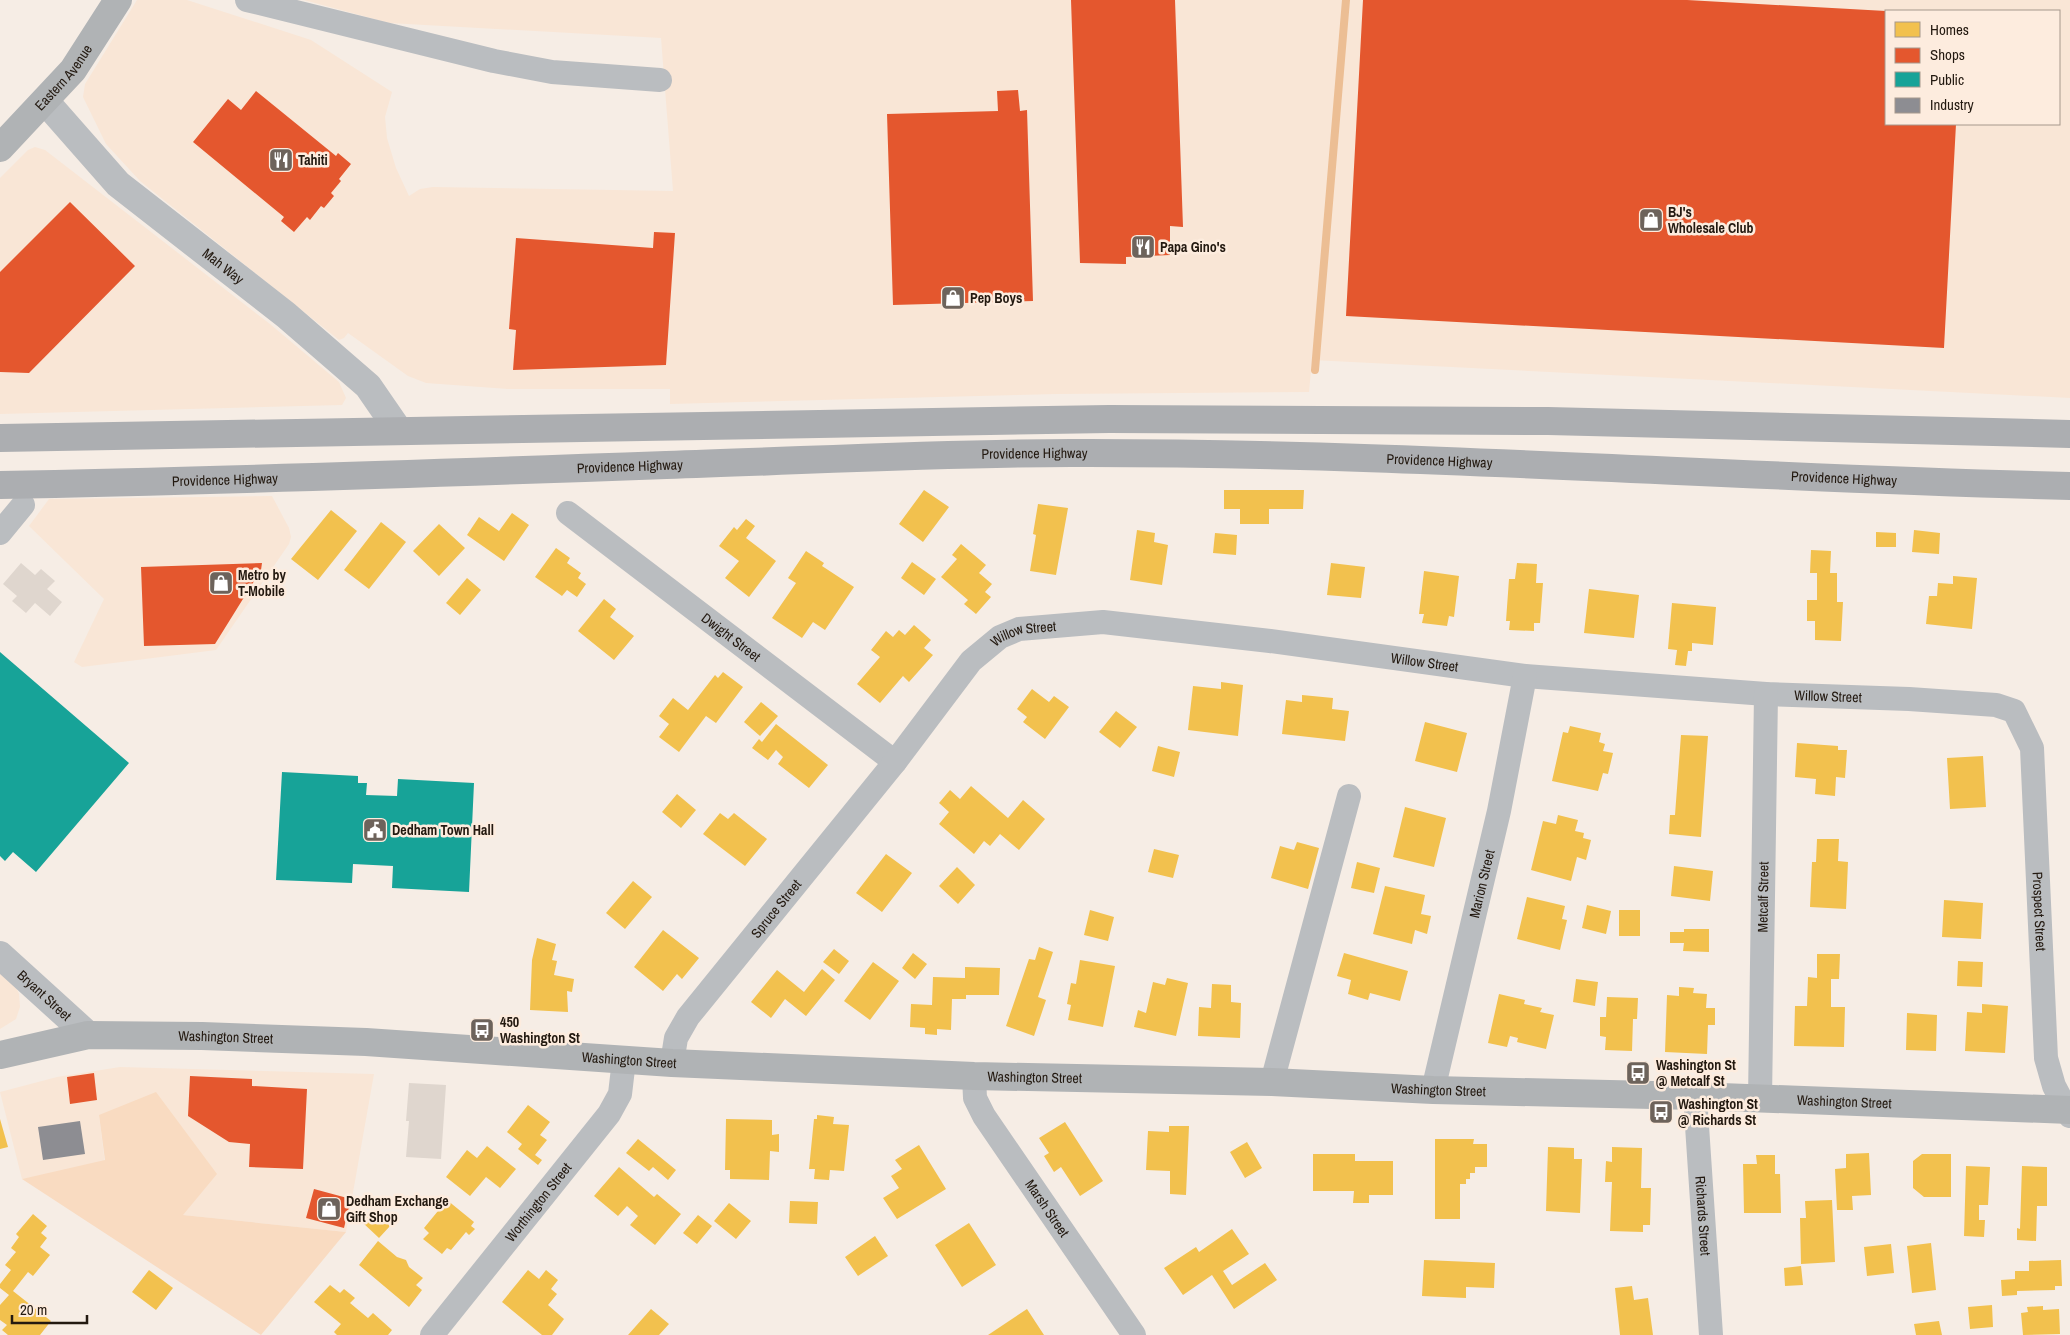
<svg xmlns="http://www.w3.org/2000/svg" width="2070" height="1335" font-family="'Archivo Narrow',sans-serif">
	<rect width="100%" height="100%" fill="#f6ede5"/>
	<path fill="#f9e6d6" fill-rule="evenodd" d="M137,0h50l124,40 81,52 -7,25 2,21 9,30 13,28 11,-7 13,-2 240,4 -12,-153 -272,-15 -85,-23h1766v398l-758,-38 -3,32 -252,2 -387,10v-15h-162l-82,-6 -18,-7 -60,-43 -4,5 -5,2 -199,-159 -34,-37 -23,-47 2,-13zM1886,11h173v113h-173z
		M35,147l10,3 225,174 69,58 7,16 -4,7 -342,9v-236l28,-28z
		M272,496l17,32 2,9 -2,7 -73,106 -134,17 -8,-5 30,-63 -75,-73 20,-27z
		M0,970l14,13 5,11 1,13 -4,12 -16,10z
		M120,1067l254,7 -28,158 -163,-17 -84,-100 6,49 -83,15 -22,-87 57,-15z"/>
	<path fill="#f9dbc1" d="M156,1092l61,82 -34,41 163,17 -85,103 -239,-156 83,-19 -6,-45z"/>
	<path fill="#f2c14e" d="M924,490l25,17 -26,35 -24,-18z
		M1224,490h80l-1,19h-34v15h-29v-15h-16z
		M1038,504l30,4 -12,67 -26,-4 6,-36 -3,-1z
		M331,510l26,21 -39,49 -27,-21z
		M512,513l17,12 -25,36 -37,-26 12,-18 20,14z
		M746,519l9,7 -9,12 30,23 -27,36 -24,-19 14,-17 -20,-15 15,-19 3,3z
		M381,522l25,20 -37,47 -25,-19z
		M439,524l26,24 -26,28 -26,-25z
		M1137,530l18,3 -1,9 14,3 -6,40 -32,-5z
		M1914,530l26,3 -1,21 -27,-2z
		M1876,532l20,1v14h-20z
		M1215,533l22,2 -1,20 -23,-2z
		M961,544l25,21 -7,8 13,11 -7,8 6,5 -15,17 -12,-10 4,-4 -27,-23 16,-18 -5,-4z
		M556,548l14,10 -3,5 14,10 -3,5 8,6 -9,13 -10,-7 -5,6 -27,-19z
		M1811,550l20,1 -1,22h7v29h6l-2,39 -26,-1v-19h-8v-21h10v-27h-7z
		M806,551l18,12 -2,3 32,21 -29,43 -12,-8 -11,16 -30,-20 24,-35 -8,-5z
		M912,562l24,17 -12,16 -23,-17z
		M1331,563l34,4 -4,31 -34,-3z
		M1517,563l20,1 -1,19h7l-3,40h-6v8l-25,-1 1,-9h-4l3,-42h6z
		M1424,571l35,5 -5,41 -5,-1 -2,10 -25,-3 2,-9h-5z
		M1953,576l24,2 -5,51 -46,-5 3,-28h8l1,-13 15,1z
		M467,578l14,12 -21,25 -14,-12z
		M1589,589l50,6 -5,43 -50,-5z
		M604,599l12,10 -6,8 24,19 -20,24 -36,-29z
		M1672,603l44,4 -3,38 -21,-2v8h-4l-2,15 -11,-1 2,-15 -9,-1z
		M914,625l17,15 -7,8 9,7 -24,27 -6,-6 -23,27 -23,-19 23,-27 -9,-7 15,-19 7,6 6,-7 6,5z
		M723,672l20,15 -27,36 -10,-7 -27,36 -20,-15 10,-13 -10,-8 14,-18 15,12 27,-35 3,3z
		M1221,682l22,3 -5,51 -50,-6 5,-44 28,3z
		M1032,689l17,13 5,-6 15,11 -24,32 -22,-17 4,-5 -10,-8z
		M1302,695l31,3 -1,11 17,2 -4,30 -63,-7 4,-34 16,2z
		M761,702l17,14 -18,20 -16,-14z
		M1116,711l21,16 -17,21 -21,-16z
		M1425,722l42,11 -10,39 -42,-11z
		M776,724l52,41 -19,23 -31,-24 5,-7 -7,-7 -8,10 -16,-12 7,-9 3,3z
		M1570,726l31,7 -2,9 6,2 -2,7 10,2 -5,21 -5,-1 -5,18 -46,-10 11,-49 5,1z
		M1681,735l27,1 -7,101 -32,-3 1,-19h5z
		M1797,743l41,3v4h9l-2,28 -9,-1 -1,19 -20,-2 1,-15 -21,-2z
		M1158,746l22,6 -6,25 -22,-6z
		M1983,756l3,51 -36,2 -3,-51z
		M971,786l37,32 15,-18 22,19 -26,31 -19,-16 -10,12 -6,-5 -10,13 -35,-30 10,-12 -10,-9 11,-13 10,9z
		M677,794l19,16 -15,18 -19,-16z
		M1405,807l41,11 -12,49 -41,-10z
		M720,813l8,6 6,-6 33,26 -22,27 -42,-32z
		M1558,815l20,5 -3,11 9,2 -1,5 8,2 -5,20 -9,-3 -6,24 -40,-11 12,-49 13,3z
		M1817,839h22l-1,22 10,1 -2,47 -36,-2 2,-45h4z
		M1297,842l22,6 -11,41 -37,-11 9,-32 14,4z
		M1154,849l25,6 -6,23 -25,-6z
		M886,854l26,19 -30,39 -26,-19z
		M1357,862l23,6 -6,25 -23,-5z
		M1674,866l39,5 -3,30 -39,-5z
		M957,867l18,18 -17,19 -19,-18z
		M633,881l19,16 -27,32 -19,-16z
		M1385,886l40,9 -4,19 10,2 -4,18 -12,-4 -3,14 -39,-10z
		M1527,897l38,9 -3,13 5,1 -7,30 -43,-11z
		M1944,900l39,3 -2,36 -39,-2z
		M1587,905l24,6 -5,23 -24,-6z
		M1090,910l24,7 -6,24 -24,-6z
		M1619,910h21v26h-21z
		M1684,929h25v23l-26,-1 1,-8h-14v-11h14z
		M663,930l36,28 -17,21 -5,-5 -14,17 -29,-24z
		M537,938l19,6 -4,16 5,1 -3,14 20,4 -2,13 -5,-1 1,21 -38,-2 2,-50z
		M1039,947l14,5 -15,45 8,3 -12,36 -28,-10 23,-67 6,1z
		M834,949l15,12 -10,13 -16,-12z
		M913,953l14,11 -12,15 -13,-11z
		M1344,953l64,18 -8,30 -30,-8 -2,7 -20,-6 3,-14 -14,-4z
		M1817,954h23l-1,25h-8v28h14l-1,40 -50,-1 1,-40h12l1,-29 9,1z
		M1080,960l35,6 -12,61 -35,-7 3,-15 -4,-1 4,-21 5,1z
		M1958,961l25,1 -1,25 -25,-1z
		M873,962l26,19 -29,39 -26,-19z
		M965,967l35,1 -1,27h-33v4h-14l-1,31 -14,-1v6l-12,-1v-6l-15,-1 1,-23 21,1 1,-28 32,1z
		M822,969l13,11 -29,36 -21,-17 -14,19 -20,-16 26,-32 27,22z
		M1167,978l21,5 -12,53 -42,-9 4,-17 8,3 7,-31 12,3z
		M1576,979l22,3 -3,24 -22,-4z
		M1212,984l19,1v17l10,1 -1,35 -42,-2 1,-29 12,1z
		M1679,987l15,1 -1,5 14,1 -1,14h9v17h-7l-1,29 -42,-2 2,-57 12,1z
		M1499,994l26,6 -1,4 18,4 -2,4 14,3 -8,34 -29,-7 1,-4 -8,-2 -3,11 -19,-4z
		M1607,997l31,1 -1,21h-4l-1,32 -27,-1 1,-13 -6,-1v-19h6z
		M1982,1004l26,2 -3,47 -40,-2 2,-39 15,1z
		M1907,1013l30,2 -1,36 -30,-1z
		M528,1105l22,17 -10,13 7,5 -12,15 7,5 -4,5 -20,-16 4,-5 -15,-12z
		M817,1115l17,2 -1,7 16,1 -5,46 -14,-1 -1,10 -15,-1 1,-10h-6l5,-50h3z
		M0,1119l8,28 -8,2z
		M726,1119l46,1v15l7,-1v18l-9,-1 -1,29 -39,-1v-9h-5z
		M1065,1122l38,59 -23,15 -19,-29 -7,5 -10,-16 5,-3 -10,-15z
		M1169,1126h20l-3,69 -16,-1v-23l-24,-1 2,-39 21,1z
		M638,1139l38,31 -8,10 -15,-13 -4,4 -23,-18z
		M1435,1139h39l-1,5h14v23h-12v6h-5v6h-4v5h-6v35h-25z
		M1247,1142l15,26 -17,10 -15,-26z
		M919,1145l27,44 -49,30 -14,-21 16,-10 -8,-12 11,-7 -7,-9z
		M487,1146l29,23 -16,19 -14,-11 -16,19 -24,-19 21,-27 10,8z
		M1548,1147l26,1v11h8l-2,54 -34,-2z
		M1612,1147l30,1 -1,40h10l-1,37h-7v7l-33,-1 2,-49h-7l1,-21 6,1z
		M1869,1153l2,42 -19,1 1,14h-16l-2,-41 11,-1v-14z
		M1313,1154h42v7h38v34h-24v8h-16l1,-12h-41z
		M1922,1154h29v43h-27l-11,-9v-27z
		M1756,1155h19v19h5l1,39h-37l-1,-49h14z
		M1966,1166l24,1 -2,38h-9v15h6l-1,17 -20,-1z
		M2022,1166l25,1v39h-10l-1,35 -19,-1v-12l3,1z
		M619,1167l35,30 3,-3 24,20 -26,31 -25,-20 8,-9 -11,-10 -9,10 -24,-20z
		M447,1200l27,22 -3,4 4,3 -6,6 -3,-3 -15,18 -4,-2 -5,6 -19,-15 6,-6 -5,-5z
		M1832,1200l3,62 -34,2 -1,-46h6l-1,-17z
		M790,1201l28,1 -1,22 -28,-1z
		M729,1203l22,18 -15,18 -22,-18z
		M373,1210l17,16 -11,12 -17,-16z
		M33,1214l14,12 -6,7 6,5 -7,9 10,8 -17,21 -5,-4 -15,19 38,30 -11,14h-32l-6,-5 5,-5 -7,-5v-15l9,-10 -9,-7v-4l11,-14 -6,-5 11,-13 -5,-4 8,-11 -3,-3z
		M698,1215l14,11 -15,18 -14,-11z
		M969,1223l27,42 -34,22 -27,-42z
		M1232,1229l17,25 -26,17 9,14 33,-22 12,17 -43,29 -22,-34 -29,20 -19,-27 32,-21 3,5z
		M875,1236l13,20 -30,20 -13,-19z
		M378,1241l19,16 9,3 3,7 14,11 -7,7 6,5 -13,17 -50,-42z
		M1931,1243l5,47 -24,3 -5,-47z
		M1891,1244l3,29 -27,3 -3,-29z
		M1424,1260l71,3 -1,25 -28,-1v11l-44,-2z
		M2061,1260l1,26h-7v4l-38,1v4l-15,1 -1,-16 14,-1v-8h14v-10z
		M1801,1266l2,19 -18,1 -1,-18z
		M149,1270l24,18 -17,22 -24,-18z
		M528,1270l11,9 7,-9 12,10 -7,9 6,5 -9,11 16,14 -12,16h-10l-40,-33z
		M330,1285l10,8 4,-4 11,9 -5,5 18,15 5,-5 19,17 -4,5h-51l-3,-3 7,-8 -27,-22z
		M1632,1286l2,14 14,-2 5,37h-33l-5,-47z
		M1992,1305l1,22 -23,2 -2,-22z
		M2043,1306v4l16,-1 1,25 -37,1 -2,-22 7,-1 -1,-5z
		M651,1309l18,15 -10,11h-31z
		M1027,1309l17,26h-56z
		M1939,1321l3,14h-26l-2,-11z"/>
	<path fill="#e4572e" d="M1071,0h104l8,227 -13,-1v29l-44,2v7l-46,-1z
		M1363,0h324l199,11v113h70l-12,224 -598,-32z
		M1018,90l2,21 7,-1 6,191 -140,4 -6,-191 111,-3 -1,-20z
		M256,91l80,65 2,-3 13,11 -12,15 2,2 -10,12 3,3 -10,12 -3,-2 -11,14 -3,-3 -13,15 -13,-11 3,-4 -91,-75 35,-43 13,11z
		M70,202l65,64 -106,107 -29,-1v-100z
		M654,232l21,1 -9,132 -153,5 3,-40 -7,-1 7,-91 137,10z
		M262,563l-1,7 -46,74 -71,2 -3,-79z
		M94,1073l3,27 -27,4 -3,-27z
		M190,1076l62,3v7l55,3 -4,80 -54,-2 1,-23 -21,-2 -41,-26z
		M314,1189l37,10 -7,29 -38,-10z"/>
	<path fill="#17a398" d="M0,652l129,111 -93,109 -23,-20 -8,9 -5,-5z
		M282,772l76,4v7h9l-1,12 31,1 1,-17 76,4 -5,109 -77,-4 1,-22 -40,-2 -1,19 -76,-3z"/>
	<path fill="#8d8d92" d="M80,1121l5,33 -42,6 -5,-33z"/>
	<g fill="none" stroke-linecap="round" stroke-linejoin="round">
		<path stroke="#ecbe94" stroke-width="8" d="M1315,370l31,-370"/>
	</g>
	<path fill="#dfd6ce" d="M21,563l14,12 6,-6 14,12 -8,8 15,13 -12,14 -15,-13 -9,10 -14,-12 5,-5 -14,-12z
		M409,1083l37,2 -5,74 -35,-2 3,-36h-3z"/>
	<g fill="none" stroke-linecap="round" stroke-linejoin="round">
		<g stroke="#babdc0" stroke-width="24">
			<path d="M247,0l247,61 58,11 108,8"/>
			<path id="s1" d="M568,513l327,249"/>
			<path d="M0,533l23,-28"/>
			<path id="s2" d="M672,1063l4,-25 12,-21 207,-255 76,-101 29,-24 19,-8 84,-7 167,19 255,35 241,18 143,5 87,6 18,6 18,37 14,310 8,28 16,30"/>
			<path id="s3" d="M974,1076l1,22 9,18 150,219"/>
			<path d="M1272,1082l77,-286"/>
			<path id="s4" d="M1433,1090l66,-279 26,-135"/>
			<path id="s5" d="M1695,1096l16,239"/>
			<path id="s6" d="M1760,1099l6,-405"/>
			<path id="s7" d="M432,1335l177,-221 11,-20 4,-34"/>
		</g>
		<g stroke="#babdc0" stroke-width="28">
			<path id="s8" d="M45,101l73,83 168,131 82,71 31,45"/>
			<path id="s9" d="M0,955l88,80"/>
		</g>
		<g stroke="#b0b3b5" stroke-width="28">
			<path id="s10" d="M0,148l73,-78 45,-70"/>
			<path id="s11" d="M0,1055l88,-20 114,1 164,6 306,21 302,13 298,6 161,8 262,6 375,14"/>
		</g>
		<g stroke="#acaeb1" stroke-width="28">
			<path d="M0,438l1109,-19 439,2 522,13"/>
			<path id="s12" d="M0,485c222,-4 444,-12 666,-20 135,-4 270,-12 405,-12 334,-1 666,25 999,33"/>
		</g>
	</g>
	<defs>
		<symbol id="restaurant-square" viewBox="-11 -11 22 22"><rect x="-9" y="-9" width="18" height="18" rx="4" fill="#6d635b" stroke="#fdecde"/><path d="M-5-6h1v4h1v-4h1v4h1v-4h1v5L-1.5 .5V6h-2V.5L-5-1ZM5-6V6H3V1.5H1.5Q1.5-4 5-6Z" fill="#fff"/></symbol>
		<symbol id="shop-square" viewBox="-11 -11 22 22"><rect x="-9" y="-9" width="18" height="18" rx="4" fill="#6d635b" stroke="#fdecde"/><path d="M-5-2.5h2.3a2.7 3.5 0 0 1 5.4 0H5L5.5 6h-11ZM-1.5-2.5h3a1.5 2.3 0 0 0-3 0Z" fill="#fff"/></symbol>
		<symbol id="civic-square" viewBox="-11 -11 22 22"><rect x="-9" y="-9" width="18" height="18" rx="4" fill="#6d635b" stroke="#fdecde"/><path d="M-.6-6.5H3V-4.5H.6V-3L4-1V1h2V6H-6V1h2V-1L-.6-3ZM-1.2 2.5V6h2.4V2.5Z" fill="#fff"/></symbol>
		<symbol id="bus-square" viewBox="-11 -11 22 22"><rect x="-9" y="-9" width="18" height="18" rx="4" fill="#6d635b" stroke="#fdecde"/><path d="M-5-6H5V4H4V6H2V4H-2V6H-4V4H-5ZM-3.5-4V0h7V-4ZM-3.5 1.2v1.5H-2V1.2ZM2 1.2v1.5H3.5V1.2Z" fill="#fff"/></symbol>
	</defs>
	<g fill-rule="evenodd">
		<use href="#restaurant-square" x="267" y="146" width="28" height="28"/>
		<use href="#shop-square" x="1637" y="206" width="28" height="28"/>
		<use href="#restaurant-square" x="1129" y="233" width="28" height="28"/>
		<use href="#shop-square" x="939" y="284" width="28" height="28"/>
		<use href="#shop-square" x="207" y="569" width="28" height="28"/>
		<use href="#civic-square" x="361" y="816" width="28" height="28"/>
		<use href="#bus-square" x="468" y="1016" width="28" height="28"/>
		<use href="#bus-square" x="1624" y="1059" width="28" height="28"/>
		<use href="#bus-square" x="1647" y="1098" width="28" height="28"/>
		<use href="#shop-square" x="315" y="1195" width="28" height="28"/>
	</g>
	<g text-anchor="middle" stroke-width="5" stroke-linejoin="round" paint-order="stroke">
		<g font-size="14" fill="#231910" stroke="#fdecde">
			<text dy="5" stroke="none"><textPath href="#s10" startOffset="95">Eastern Avenue</textPath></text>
			<text dy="5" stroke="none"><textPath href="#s8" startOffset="244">Mah Way</textPath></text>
			<text dy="5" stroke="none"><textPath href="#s12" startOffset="1035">Providence Highway</textPath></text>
			<text dy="5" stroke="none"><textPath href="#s12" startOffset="1440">Providence Highway</textPath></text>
			<text dy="5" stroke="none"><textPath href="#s12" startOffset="630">Providence Highway</textPath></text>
			<text dy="5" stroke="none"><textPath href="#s12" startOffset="1845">Providence Highway</textPath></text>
			<text dy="5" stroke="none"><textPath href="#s12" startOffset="225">Providence Highway</textPath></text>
			<text dy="5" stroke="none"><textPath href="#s2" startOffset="566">Willow Street</textPath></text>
			<text dy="5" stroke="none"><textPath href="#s1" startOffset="205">Dwight Street</textPath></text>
			<text dy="5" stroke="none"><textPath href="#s2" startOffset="971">Willow Street</textPath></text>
			<text dy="5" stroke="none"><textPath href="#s2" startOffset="1376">Willow Street</textPath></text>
			<text dy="5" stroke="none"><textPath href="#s4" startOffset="212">Marion Street</textPath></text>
			<text dy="5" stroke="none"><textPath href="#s6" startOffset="202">Metcalf Street</textPath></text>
			<text dy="5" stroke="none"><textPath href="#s2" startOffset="189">Spruce Street</textPath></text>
			<text dy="5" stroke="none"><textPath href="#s2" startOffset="1768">Prospect Street</textPath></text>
			<text dy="5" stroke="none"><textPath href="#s9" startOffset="60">Bryant Street</textPath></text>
			<text dy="5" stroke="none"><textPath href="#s11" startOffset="228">Washington Street</textPath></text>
			<text dy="5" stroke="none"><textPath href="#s11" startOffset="632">Washington Street</textPath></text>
			<text dy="5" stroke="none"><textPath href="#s11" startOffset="1038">Washington Street</textPath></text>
			<text dy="5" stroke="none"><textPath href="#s11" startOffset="1442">Washington Street</textPath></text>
			<text dy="5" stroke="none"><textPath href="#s11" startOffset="1848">Washington Street</textPath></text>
			<text dy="5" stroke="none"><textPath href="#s7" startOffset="170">Worthington Street</textPath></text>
			<text dy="5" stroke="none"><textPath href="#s3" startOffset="154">Marsh Street</textPath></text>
			<text dy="5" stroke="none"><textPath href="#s5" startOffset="120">Richards Street</textPath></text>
		</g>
		<g font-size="14" font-weight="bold" fill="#231910" stroke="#fdecde" text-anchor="start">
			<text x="298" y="165">Tahiti</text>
			<text x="1668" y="217">BJ's<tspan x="1668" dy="16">Wholesale Club</tspan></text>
			<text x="1160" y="252">Papa Gino's</text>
			<text x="970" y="303">Pep Boys</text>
			<text x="238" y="580">Metro by<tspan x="238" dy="16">T-Mobile</tspan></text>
			<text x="392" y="835">Dedham Town Hall</text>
			<text x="500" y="1027">450<tspan x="500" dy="16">Washington St</tspan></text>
			<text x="1656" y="1070">Washington St<tspan x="1656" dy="16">@ Metcalf St</tspan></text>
			<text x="1678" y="1109">Washington St<tspan x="1678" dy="16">@ Richards St</tspan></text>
			<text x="346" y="1206">Dedham Exchange<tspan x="346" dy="16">Gift Shop</tspan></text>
		</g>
	</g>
	<rect x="1885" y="10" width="175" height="115" fill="#fdecde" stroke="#a6988c"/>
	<rect x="1895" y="22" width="25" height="15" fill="#f2c14e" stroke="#a6988c"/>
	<text x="1930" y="35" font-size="15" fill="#231910">Homes</text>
	<rect x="1895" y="48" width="25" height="15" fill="#e4572e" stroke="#a6988c"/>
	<text x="1930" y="60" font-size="15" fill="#231910">Shops</text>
	<rect x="1895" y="72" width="25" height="15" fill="#17a398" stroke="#a6988c"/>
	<text x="1930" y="85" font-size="15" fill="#231910">Public</text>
	<rect x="1895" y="98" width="25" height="15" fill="#8d8d92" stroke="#a6988c"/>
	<text x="1930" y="110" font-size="15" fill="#231910">Industry</text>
	<path d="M12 1315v8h75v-8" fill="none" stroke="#231910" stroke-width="2.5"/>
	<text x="20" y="1315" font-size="15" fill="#231910" stroke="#fdecde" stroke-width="4" paint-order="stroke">20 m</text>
</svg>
